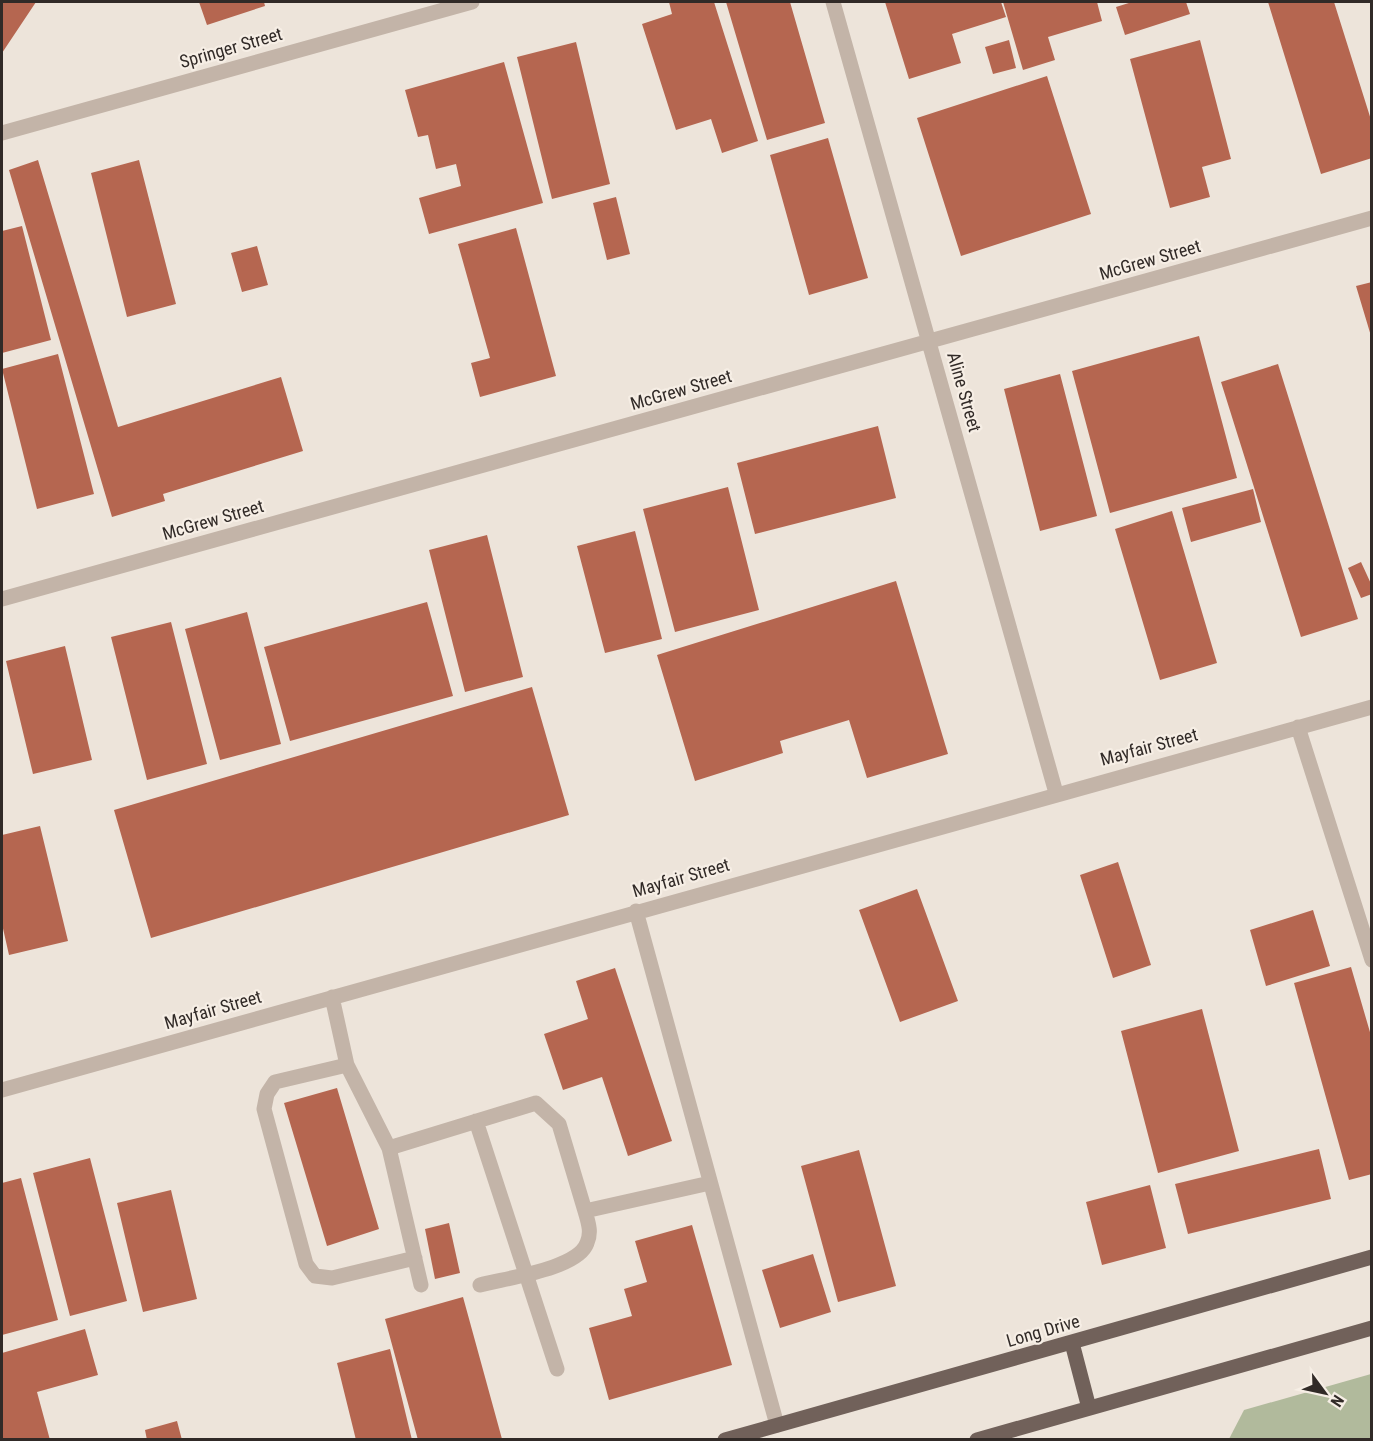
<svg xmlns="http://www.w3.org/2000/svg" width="1373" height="1441" font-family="'Roboto Condensed',sans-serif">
	<rect width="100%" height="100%" fill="#ede4da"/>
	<path fill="#b1ba9c" d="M1371,1374v65h-142l15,-29z"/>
	<path fill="#b56650" d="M2,2h34l-34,51z
		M199,2h65l1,4 -58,19z
		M669,2h45l44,139 -36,12 -11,-34 -35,11 -34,-106 30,-10z
		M726,2h64l35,121 -58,17z
		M885,2h116l5,15 -54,17 9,29 -52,16z
		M1003,2h94l5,19 -54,16 7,23 -32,10z
		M1132,2h54l4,12 -65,21 -9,-28z
		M1268,2h66l38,121v35l-51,16z
		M1009,40l7,28 -23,6 -8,-27z
		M1200,40l31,119 -29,8 8,30 -40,11 -40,-149z
		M576,42l34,142 -58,15 -35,-142z
		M504,62l39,141 -114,31 -10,-36 42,-12 -5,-22 -20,5 -8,-34 -10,2 -13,-47z
		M1047,76l44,138 -130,42 -44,-138z
		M828,138l40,140 -59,17 -39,-140z
		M38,160l80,267 163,-50 22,74 -140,43 2,7 -53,16 -103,-347z
		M139,160l37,144 -49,13 -36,-144z
		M616,197l14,57 -23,6 -14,-57z
		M22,226l29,114 -49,13v-122z
		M516,228l40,148 -76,21 -9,-34 19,-5 -32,-114z
		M257,246l11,39 -26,7 -11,-39z
		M1372,282v54h-1l-15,-50z
		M1199,336l38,142 -127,35 -38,-142z
		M58,354l36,140 -57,15 -35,-140z
		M1278,364l80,255 -57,18 -80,-255z
		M1060,374l37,142 -57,15 -36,-142z
		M878,426l18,72 -141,36 -18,-71z
		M728,487l31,123 -84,22 -32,-123z
		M1253,489l8,33 -70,20 -9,-34z
		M1172,511l45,152 -57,17 -45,-151z
		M635,531l27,108 -57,14 -28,-107z
		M487,535l36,142 -58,15 -36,-142z
		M1361,562l11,24v8l-11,4 -13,-30z
		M896,581l52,173 -81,24 -18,-58 -69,21 3,12 -88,28 -38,-126z
		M427,602l26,94 -163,45 -26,-94z
		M247,612l34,132 -61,16 -35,-131z
		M171,622l36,142 -60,16 -36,-143z
		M65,646l27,114 -59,14 -27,-113z
		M532,687l37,128 -418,123 -37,-128z
		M40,826l28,115 -59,14 -7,-31v-89z
		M1118,862l33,103 -38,13 -33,-103z
		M917,889l41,112 -58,21 -41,-112z
		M1313,910l17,56 -64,20 -16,-56z
		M1351,967l21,72v135l-23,6 -55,-197z
		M615,968l57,173 -44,15 -26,-79 -39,13 -19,-56 44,-15 -12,-38z
		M1202,1009l37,142 -81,22 -37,-142z
		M337,1088l42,141 -52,17 -43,-143z
		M1319,1149l12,50 -143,35 -13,-50z
		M859,1150l37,136 -58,16 -37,-136z
		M90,1158l37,143 -57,15 -37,-143z
		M21,1178l37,142 -56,15v-152z
		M1150,1185l16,63 -64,17 -16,-63z
		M171,1190l26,109 -54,13 -26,-109z
		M449,1223l11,50 -25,6 -10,-50z
		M692,1225l40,140 -123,35 -20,-72 43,-12 -8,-27 23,-7 -12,-41z
		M813,1254l18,58 -51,16 -18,-58z
		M463,1297l39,142 -84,1 -33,-121z
		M85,1329l13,46 -61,17 13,48h-48v-87z
		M390,1349l22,91h-56l-19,-77z
		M177,1421l5,19h-35l-2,-10z"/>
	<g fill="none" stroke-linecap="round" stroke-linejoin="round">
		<path stroke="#c3b4a8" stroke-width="15" d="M833,2l223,791
			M2,133l470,-131
			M2,599l1370,-381
			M1298,727l74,233
			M636,911l141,514
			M332,997l15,68 42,83
			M347,1065l-72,17 -8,12 -3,15 42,155 9,12 17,2 83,-20
			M2,1090l1370,-383
			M476,1121l81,248
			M421,1285l-32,-137 147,-45 23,21 26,87 125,-28
			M480,1285c26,-7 98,-16 107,-42 5,-11 1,-21 -2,-32"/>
		<path stroke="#71615a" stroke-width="15" d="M1072,1343l17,65
			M725,1440l647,-183
			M977,1440l395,-112"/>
	</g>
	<g text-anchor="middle" stroke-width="4.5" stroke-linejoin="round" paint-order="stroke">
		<g font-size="18" fill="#312a27" stroke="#f6eee5">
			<text transform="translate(231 48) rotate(-16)" y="6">Springer Street</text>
			<text transform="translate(1150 260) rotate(-16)" y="6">McGrew Street</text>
			<text transform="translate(681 390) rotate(-16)" y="6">McGrew Street</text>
			<text transform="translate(964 392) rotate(74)" y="6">Aline Street</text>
			<text transform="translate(213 520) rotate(-16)" y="6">McGrew Street</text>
			<text transform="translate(1149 747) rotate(-15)" y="6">Mayfair Street</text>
			<text transform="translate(681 878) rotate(-16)" y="6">Mayfair Street</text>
			<text transform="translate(213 1010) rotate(-16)" y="6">Mayfair Street</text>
			<text transform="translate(1043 1331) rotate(-16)" y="6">Long Drive</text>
		</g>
	</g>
	<rect width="1373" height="1441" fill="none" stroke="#312a27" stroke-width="6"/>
	<g transform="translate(1325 1393) rotate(123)" stroke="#f6eee5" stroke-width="4.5" paint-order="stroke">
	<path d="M0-4.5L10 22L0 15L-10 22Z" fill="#312a27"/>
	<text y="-9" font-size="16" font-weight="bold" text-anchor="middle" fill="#312a27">N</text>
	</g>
</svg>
